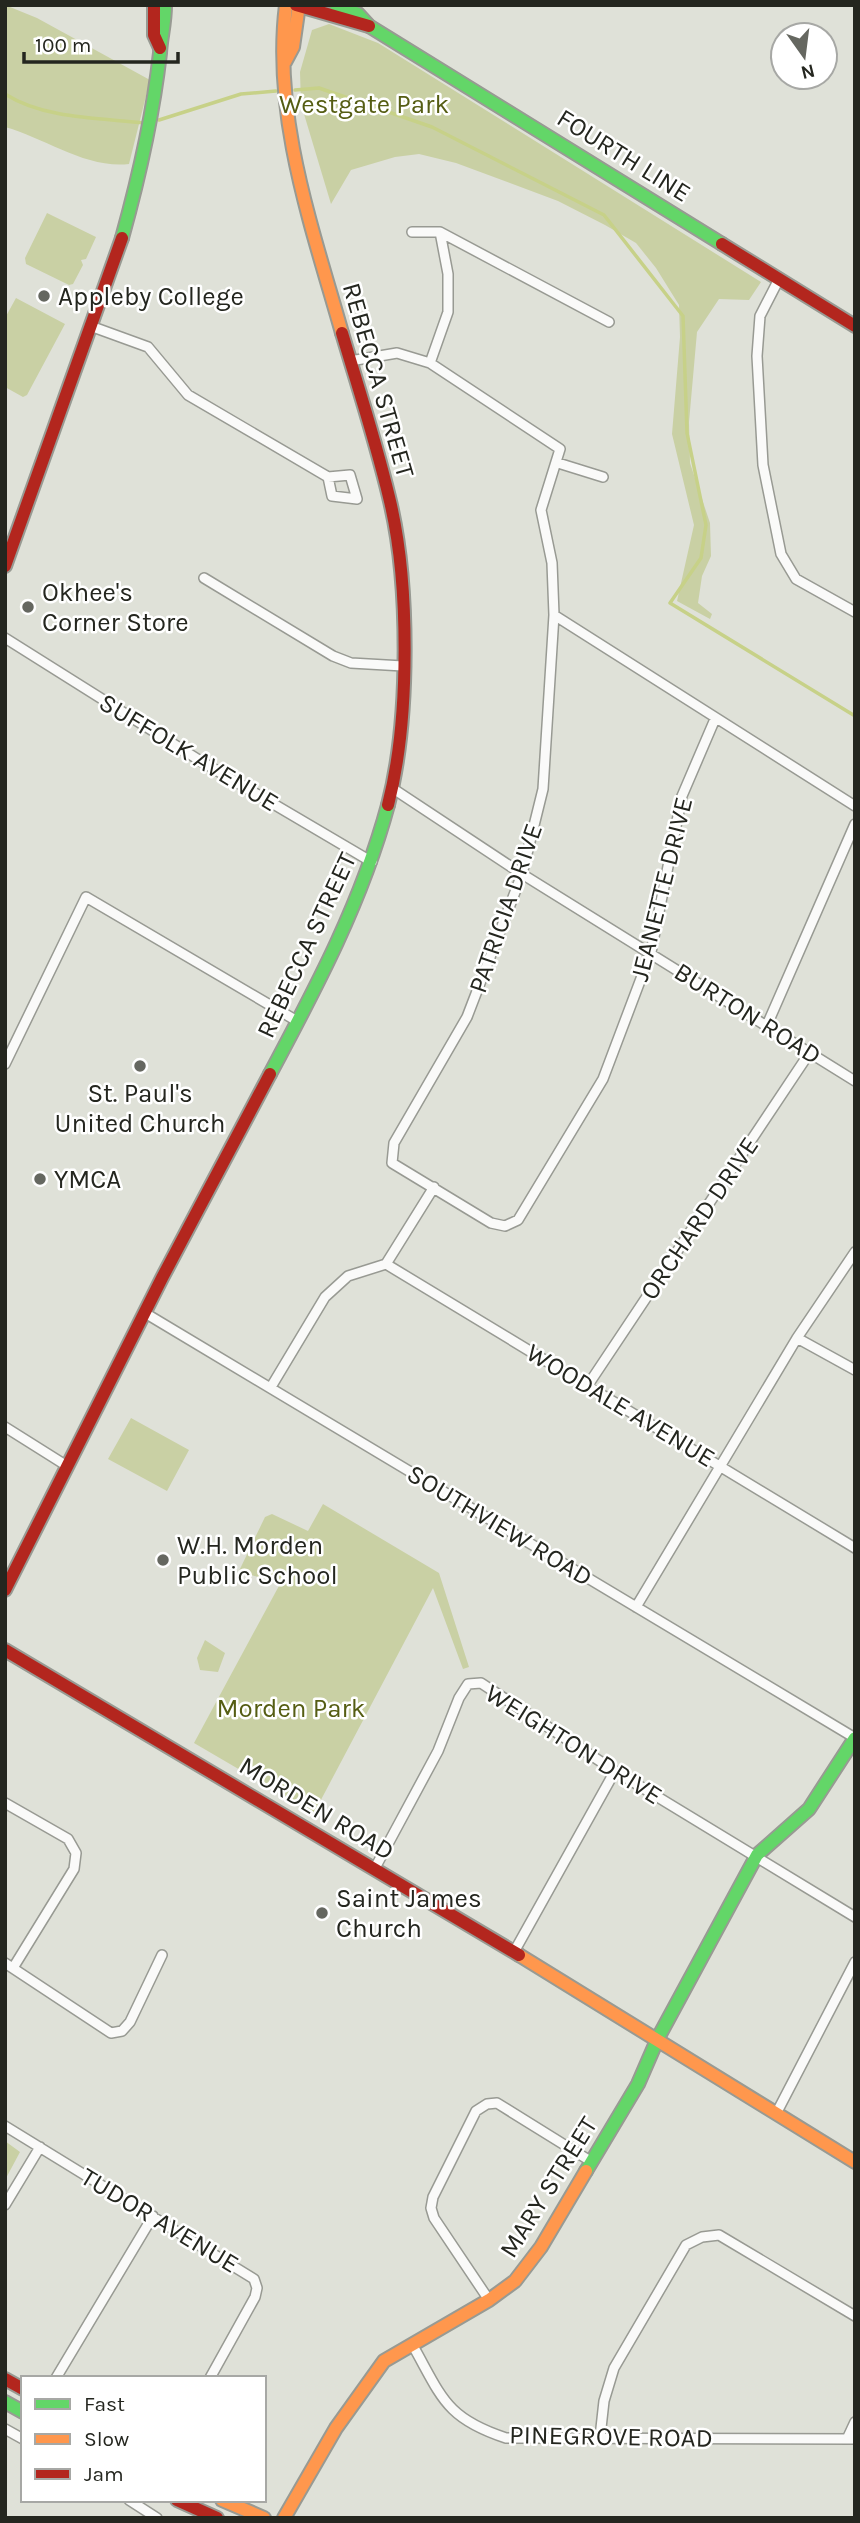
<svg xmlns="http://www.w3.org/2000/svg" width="860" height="2523" font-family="Karla,sans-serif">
	<rect width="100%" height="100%" fill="#dfe1d8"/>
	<path fill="#c9d0a4" d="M5,5l32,13 113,62 -21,84c-43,5 -84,-26 -124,-37z
		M329,24l49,19 383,239 -12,18 -30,-1 -22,33 -8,90 1,41 20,60 1,33 -9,20 -4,27 14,11 -2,5 -33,-18 17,-76 -22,-91 8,-97 -1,-32 -23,-37 -20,-25 -31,-18 -47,-24 -102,-38 -37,-9 -24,3 -44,13 -20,34 -30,-100 -1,-32 12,-42z
		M47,213l49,24 -10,22 -5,1 2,5 -10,19 -4,1 -43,-21 -1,-6z
		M16,298l49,26 -38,71 -4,2 -18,-10v-69z
		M131,1418l58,32 -22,41 -59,-32z
		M323,1504l116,69 30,94 -6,2 -30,-81 -119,225 -120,-70 86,-159 -41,-13 26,-54 7,-3 36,17z
		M205,1640l20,13 -7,19 -18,-2 -3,-12z
		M5,2141l15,11 -15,28z"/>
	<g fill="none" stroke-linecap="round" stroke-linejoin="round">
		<path stroke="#c7d188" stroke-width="3.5" d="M295,90l24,-2 113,39 172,88 79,101 4,117 19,92 -5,33 -31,45 185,113
			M5,94c39,25 95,24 140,29
			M159,120l82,-26 35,-3"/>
		<defs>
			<path id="street" d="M412,232h28l169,90
				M779,279l-19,37 -3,40 6,109 18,89 15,25 59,33
				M93,327l55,20 40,48 140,82 22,-2 7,24 -25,-3 -4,-19
				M350,361l47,-8 33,10 130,86 -19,61 11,53 2,52 -11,174 -21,85 -55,143 -73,126 -2,20 99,60 14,3 13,-6 85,-141 48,-127 31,-156 33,-77
				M430,363l18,-51v-38l-8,-42
				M558,463l45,14
				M204,578l129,78 18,7 52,3
				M554,615l301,191
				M5,638l194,122 173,102
				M392,788l130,86 333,207
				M767,1025l88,-201
				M5,1064l81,-167 211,124
				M386,1264l469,284
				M145,1313l710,425
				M797,1338l58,32
				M588,1385l222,-333
				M271,1387l54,-90 23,-21 38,-12 48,-77
				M5,1427l62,39
				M636,1607l161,-269 58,-86
				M5,1803l63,36 8,14 -2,16 -61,99
				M375,1868l63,-117 21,-53 9,-14 13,-1 134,88 240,146
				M514,1952l101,-181
				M5,1963l106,70 11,-2 8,-9 32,-67
				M777,2112l78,-150
				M5,2126l249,153 3,9 -2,9 -45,81
				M5,2205l35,-58
				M489,2300l-55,-82 -3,-10 2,-11 43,-86 11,-7 10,-1 95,59
				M412,2344c30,53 33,74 94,94l349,1
				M56,2378l97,-162
				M5,2429l18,10
				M600,2437l4,-36 10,-33 72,-123 16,-8 17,-2 136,81
				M848,2437l7,-15
				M129,2500l28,18"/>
			<path id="fast" d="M336,5l22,9 11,12 353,218
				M122,238c17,-61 31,-122 38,-185 1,-17 5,-29 5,-48
				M270,1074c47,-88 92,-173 118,-269
				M586,2171l52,-87 20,-46 99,-183 52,-46 46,-71
				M5,2402l18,10"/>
			<path id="slow" d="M286,5c-14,111 26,222 56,328
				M285,62l8,-15 6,-42
				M519,1955l336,207
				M222,2500l42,18
				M284,2518l52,-90 48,-67 105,-61 26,-19 26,-34 45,-76"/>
			<path id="jam" d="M154,5v30l6,13
				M296,5l73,21
				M722,244l133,82
				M342,333c16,54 34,109 47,164 21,85 21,223 -1,308
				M5,566l117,-328
				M5,1590l157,-312 108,-204
				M5,1650l514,305
				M5,2379l18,10
				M177,2500l40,18"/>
		</defs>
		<use href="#street" stroke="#989a93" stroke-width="12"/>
		<use href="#fast" stroke="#989a93" stroke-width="16"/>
		<use href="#slow" stroke="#989a93" stroke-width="16"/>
		<use href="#jam" stroke="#989a93" stroke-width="16"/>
		<use href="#street" stroke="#fafaf9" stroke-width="9"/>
		<use href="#fast" stroke="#63d668" stroke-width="12"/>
		<use href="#slow" stroke="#ff974d" stroke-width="12"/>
		<use href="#jam" stroke="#b3261e" stroke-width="12"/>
	</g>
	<g fill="#656760" stroke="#fff" stroke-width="2.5">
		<circle cx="44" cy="296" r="7"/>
		<circle cx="28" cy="607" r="7"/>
		<circle cx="140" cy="1066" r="7"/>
		<circle cx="40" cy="1179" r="7"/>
		<circle cx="163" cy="1560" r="7"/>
		<circle cx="322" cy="1913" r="7"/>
	</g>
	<g text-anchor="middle" stroke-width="5" stroke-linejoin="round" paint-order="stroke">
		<g font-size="26" fill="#555d13" stroke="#fff">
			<text x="364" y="113">Westgate Park</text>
			<text x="291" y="1717">Morden Park</text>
		</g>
		<g font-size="26" fill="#24261f" stroke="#fff">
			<text transform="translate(624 155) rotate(32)" y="9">FOURTH LINE</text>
			<text transform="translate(379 380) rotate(74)" y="9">REBECCA STREET</text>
			<text transform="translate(189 752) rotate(31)" y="9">SUFFOLK AVENUE</text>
			<text transform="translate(661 889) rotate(-76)" y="9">JEANETTE DRIVE</text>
			<text transform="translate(505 908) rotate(-71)" y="9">PATRICIA DRIVE</text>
			<text transform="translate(306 945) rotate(-65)" y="9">REBECCA STREET</text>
			<text transform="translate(748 1013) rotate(32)" y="9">BURTON ROAD</text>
			<text transform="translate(699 1218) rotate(-56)" y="9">ORCHARD DRIVE</text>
			<text transform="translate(621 1405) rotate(31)" y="9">WOODALE AVENUE</text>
			<text transform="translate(500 1525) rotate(31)" y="9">SOUTHVIEW ROAD</text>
			<text transform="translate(574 1744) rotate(32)" y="9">WEIGHTON DRIVE</text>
			<text transform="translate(317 1808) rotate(31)" y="9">MORDEN ROAD</text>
			<text transform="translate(548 2187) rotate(-58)" y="9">MARY STREET</text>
			<text transform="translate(160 2220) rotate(31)" y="9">TUDOR AVENUE</text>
			<text transform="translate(611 2436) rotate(1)" y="9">PINEGROVE ROAD</text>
		</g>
		<g font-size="26" fill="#24261f" stroke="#fff" text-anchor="start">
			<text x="58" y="305">Appleby College</text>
			<text x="42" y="601">Okhee's<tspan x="42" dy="30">Corner Store</tspan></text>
			<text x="140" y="1102" text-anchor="middle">St. Paul's<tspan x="140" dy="30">United Church</tspan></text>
			<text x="54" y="1188">YMCA</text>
			<text x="177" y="1554">W.H. Morden<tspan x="177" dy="30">Public School</tspan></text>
			<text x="336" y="1907">Saint James<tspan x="336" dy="30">Church</tspan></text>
		</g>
	</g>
	<rect width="860" height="2523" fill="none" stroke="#24261f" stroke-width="14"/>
	<rect x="21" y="2376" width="245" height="126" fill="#ffffff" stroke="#a7a8a5" stroke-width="2"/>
	<rect x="35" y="2399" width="35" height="10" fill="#63d668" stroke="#a7a8a5" stroke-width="2"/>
	<text x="84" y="2411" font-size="21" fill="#24261f">Fast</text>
	<rect x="35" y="2434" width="35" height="10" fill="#ff974d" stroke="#a7a8a5" stroke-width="2"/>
	<text x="84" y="2446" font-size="21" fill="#24261f">Slow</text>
	<rect x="35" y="2469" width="35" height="10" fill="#b3261e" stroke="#a7a8a5" stroke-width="2"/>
	<text x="84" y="2481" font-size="21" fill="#24261f">Jam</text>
	<g transform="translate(804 56) rotate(166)"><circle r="33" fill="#ffffff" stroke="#a7a8a5" stroke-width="2"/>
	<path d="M0-5L12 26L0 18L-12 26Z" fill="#656760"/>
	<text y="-10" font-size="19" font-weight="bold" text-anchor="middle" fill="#24261f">N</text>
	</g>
	<path d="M24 52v10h154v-10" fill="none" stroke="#24261f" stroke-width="3.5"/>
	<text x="35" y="52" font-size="21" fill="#24261f" stroke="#ffffff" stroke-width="5" paint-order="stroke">100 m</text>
</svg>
